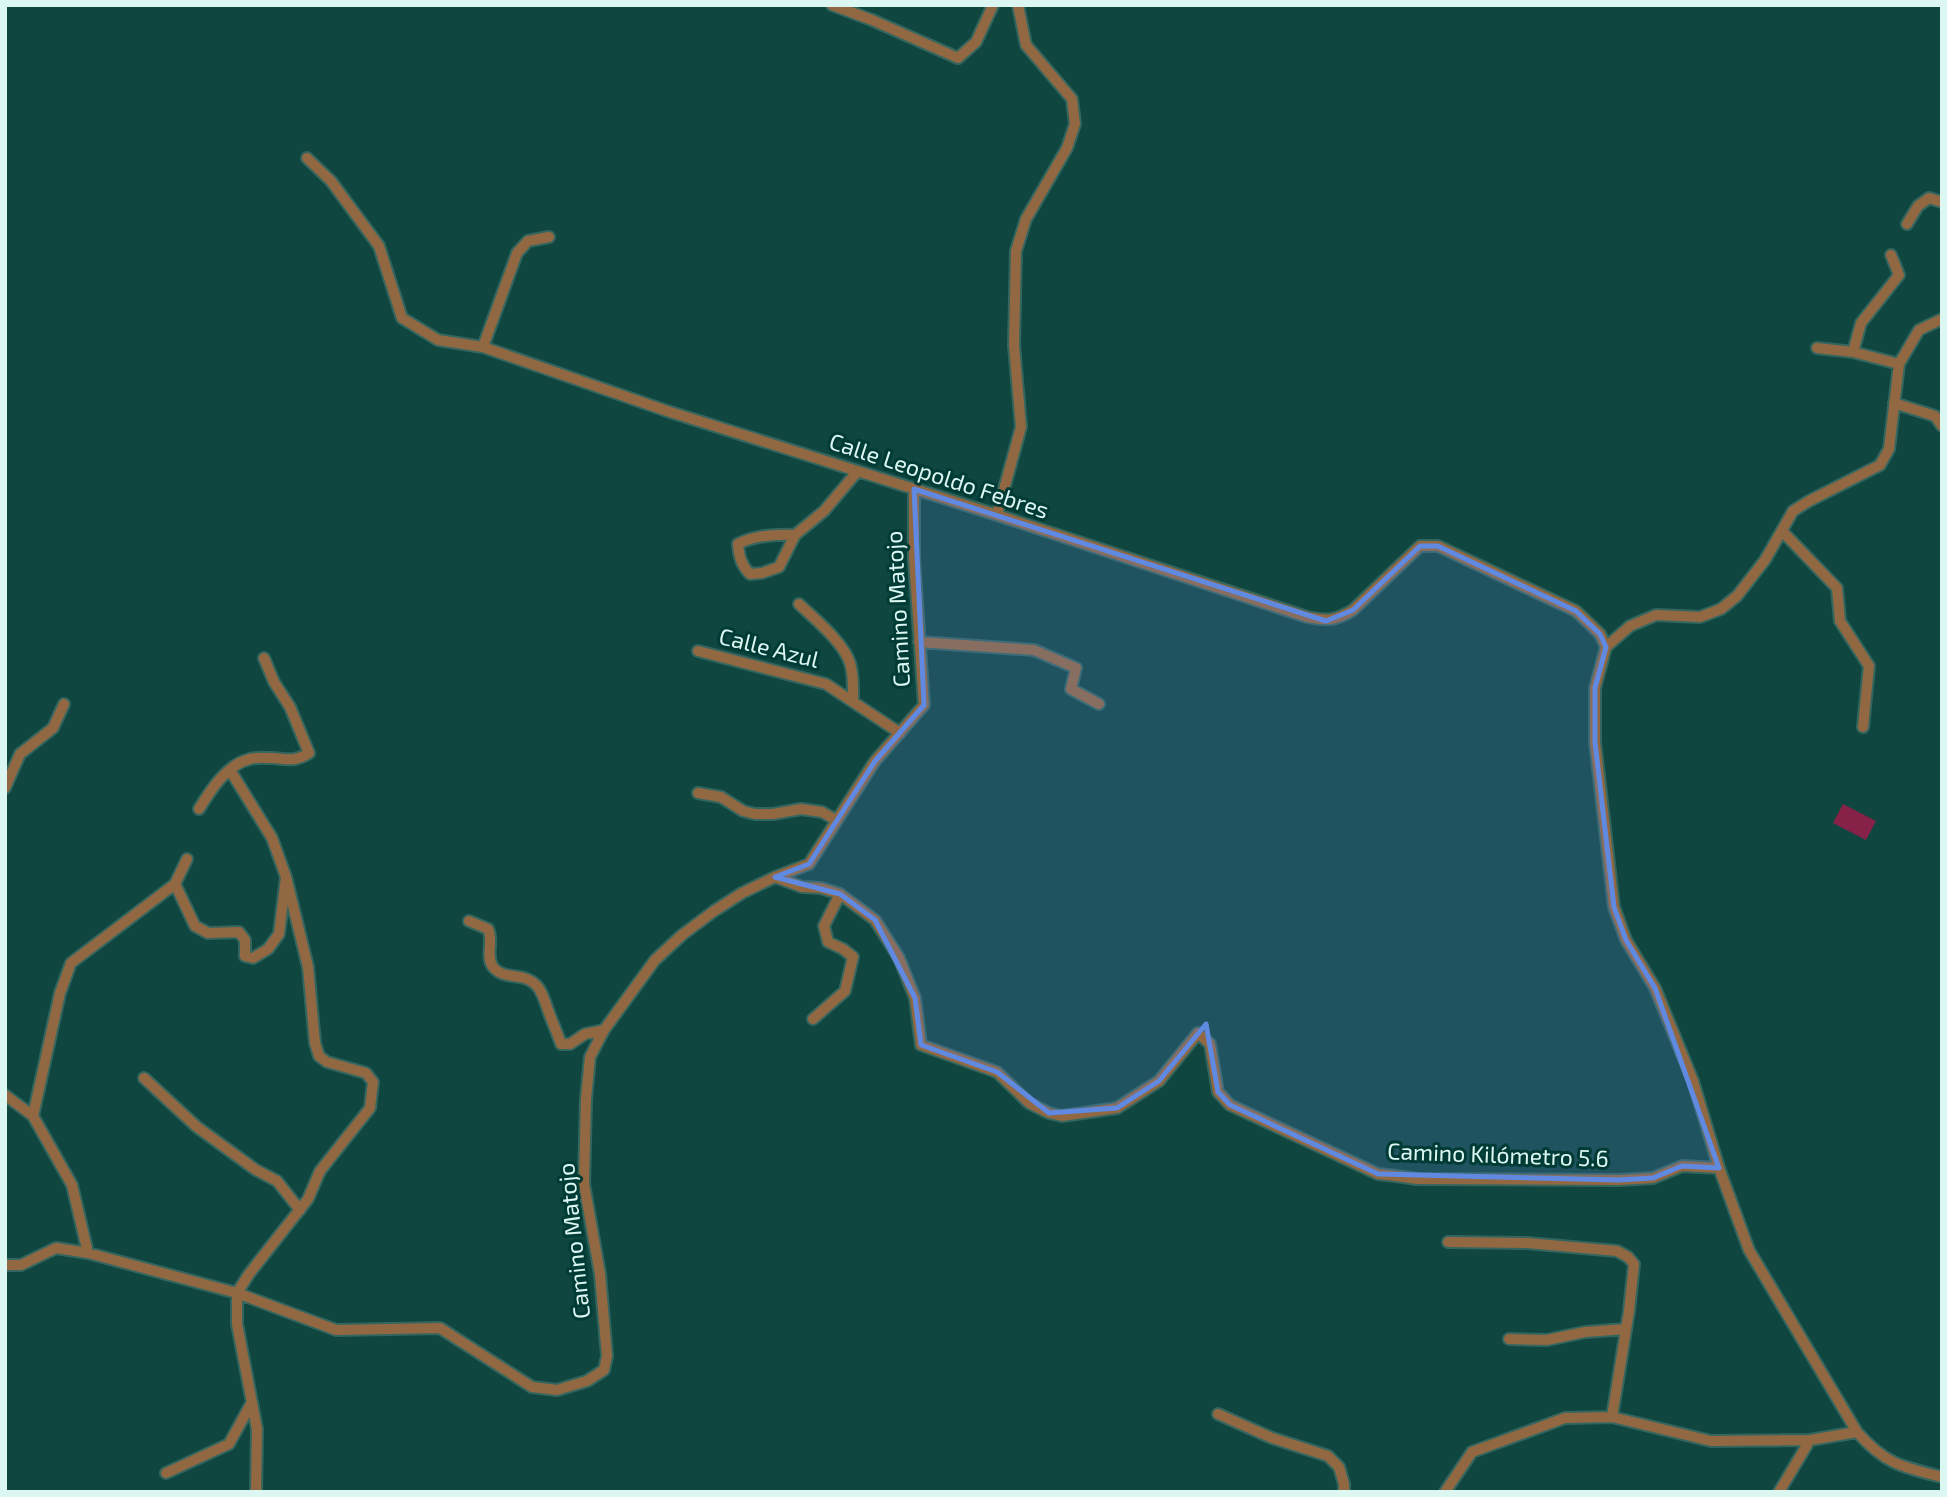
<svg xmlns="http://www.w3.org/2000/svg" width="1947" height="1497" font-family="'Exo 2',sans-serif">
	<rect width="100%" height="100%" fill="#0f463f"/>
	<path fill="#862247" d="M1843,804l33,17 -10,19 -33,-17z"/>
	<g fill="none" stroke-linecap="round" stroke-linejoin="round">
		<defs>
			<path id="minor" d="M832,5l40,15 86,38 18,-16 17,-37
				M307,158l24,23 48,65 23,72 36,22 45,7 184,64 330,104 310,102c20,4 28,4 46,-7l67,-64h18l138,65 24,23 6,13
				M1907,224l11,-18 11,-8 13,4
				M1942,319l-23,11 -20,34 -10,85 -9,16 -71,36 -16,10 -28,49 -28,36 -16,13 -21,8 -44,-2 -26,11 -24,21 -11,41v54l19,165 12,33 29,48 38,93 26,87 30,82 108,182c28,32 45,35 85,45
				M483,347l34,-94 11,-12 21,-4
				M1817,348l36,4 46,12
				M1853,352l8,-29 38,-48 -8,-20
				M1894,403l41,13 7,10
				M997,515l24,-88 -7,-82 2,-94 10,-32 41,-71 8,-24 -3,-25 -46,-54 -8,-40
				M1782,531l55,57 3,33 29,45 -6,61
				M795,535c-19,-1 -40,0 -57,9 1,12 3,21 12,30l12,-1 17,-6 16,-32 29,-24 33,-39
				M799,604c17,16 44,38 51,59 4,13 3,27 3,39
				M919,642l115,8 42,18 -5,21 28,15
				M698,651l128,33 74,49
				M5,788l15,-34 33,-26 11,-24
				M698,793l23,4 22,14 12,3h18l28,-5 21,3 14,8
				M199,809c11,-18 28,-45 51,-50 6,-2 15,-1 22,-1 17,1 23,4 37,-5l-19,-46 -16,-25 -10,-24
				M187,859l-12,25 20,42 13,7 31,-1 6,8v16l8,2 15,-9 11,-15 7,-57 -14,-39 -42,-68
				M775,877l27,10 19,1 19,6 35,26 24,38 16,40 6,47 76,27 32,31 20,10 13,3 55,-8 42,-27 39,-48 12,11 8,48 12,13 148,69 18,2 21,3 202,1 34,-2 29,-12 37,2
				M469,921l19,8c6,12 -3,27 5,38 8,10 20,8 31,11 19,5 20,24 27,40 3,8 7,17 10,26h9l15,-10 19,-4
				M813,1019l32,-28 8,-34 -10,-8 -15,-7 -4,-16 16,-32
				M144,1078l53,49 59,43 21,11 23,29
				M5,1095l28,21 39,69 16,68
				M33,1116l27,-123 11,-30 104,-79
				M1448,1242l79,1 90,8 11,6 6,7 -5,47 -17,106
				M5,1265h16l35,-17 32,5 149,40 99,37 104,-2 92,59 25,3 30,-9 17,-11 3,-14 -7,-82 -16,-90 2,-85 4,-42 14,-27 51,-70 27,-25 32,-24 28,-18 33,-16 34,-13 66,-103 49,-56 -10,-147v-69
				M1509,1339l38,1 38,-8 41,-3
				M1218,1414l54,24 56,18 11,11 5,17v8
				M166,1473l63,-29 23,-42
				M256,1492l1,-63 -20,-105v-31l12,-19 59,-75 12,-28 50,-63 3,-26 -7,-9 -39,-11 -8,-6 -4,-13 -7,-76 -22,-90
				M1445,1492l27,-40 93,-34 47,-1 99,24 99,-1 47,-8
				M1779,1492l31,-52"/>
		</defs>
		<use href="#minor" stroke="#34665f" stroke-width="14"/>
		<use href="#minor" stroke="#916841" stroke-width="10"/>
	</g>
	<path fill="#6089e1" fill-opacity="0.2" stroke="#6089e1" stroke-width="5" stroke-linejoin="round" d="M914,489l412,132 27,-11 67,-64h18l138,65 24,23 6,13 -11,41v54l19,165 12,33 29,48 64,180 -37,-2 -29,12 -34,2 -241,-6 -148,-69 -12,-13 -12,-68 -47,57 -42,27 -68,5 -52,-41 -76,-27 -6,-47 -40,-78 -35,-26 -65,-17 34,-13 66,-103 49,-56z"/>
	<g text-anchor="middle" stroke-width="6" stroke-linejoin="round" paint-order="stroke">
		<g font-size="23" fill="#dcf6f1" stroke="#003b35">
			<text transform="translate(939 476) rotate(18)" y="8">Calle Leopoldo Febres</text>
			<text transform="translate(898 609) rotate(-93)" y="8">Camino Matojo</text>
			<text transform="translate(769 648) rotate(14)" y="8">Calle Azul</text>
			<text transform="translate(1498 1155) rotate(2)" y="8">Camino Kilómetro 5.6</text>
			<text transform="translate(574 1241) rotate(-96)" y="8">Camino Matojo</text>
		</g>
	</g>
	<rect width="1947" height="1497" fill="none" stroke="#dcf6f1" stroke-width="14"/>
</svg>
